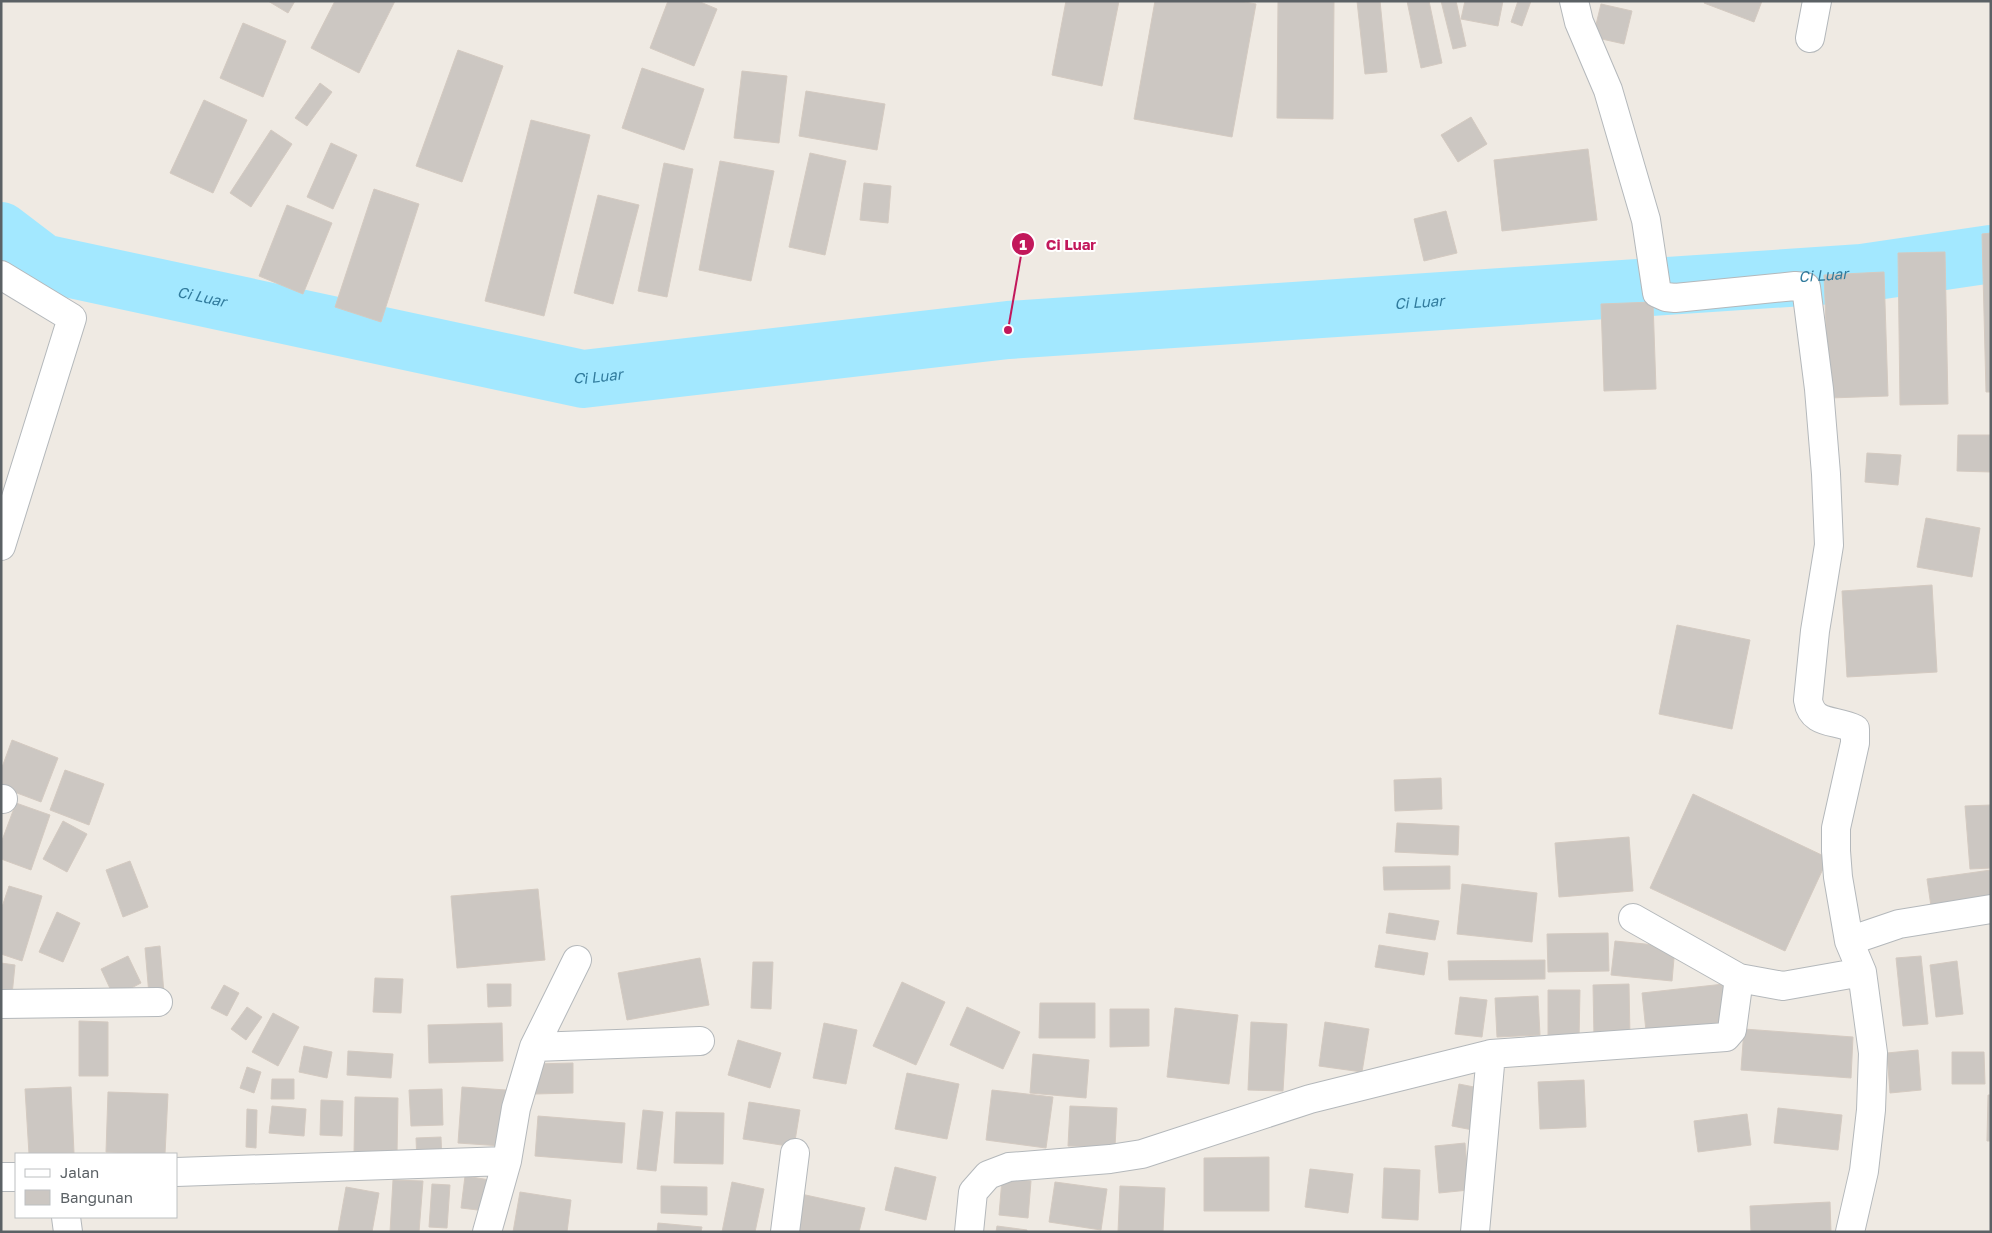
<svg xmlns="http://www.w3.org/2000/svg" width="1992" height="1233" font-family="'Golos Text',sans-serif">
	<rect width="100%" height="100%" fill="#efeae3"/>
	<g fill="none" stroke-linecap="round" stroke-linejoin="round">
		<path stroke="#a3e8ff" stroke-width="58" id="s1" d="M1,231l42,32 540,116 425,-49 854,-57 129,-19"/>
	</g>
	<path fill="#ccc7c2" stroke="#d4cac1" d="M268,1h27l-7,12z
		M335,1h60l-36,72 -48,-25z
		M668,1h30l19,8 -23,57 -44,-18z
		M1066,1h53l-17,85 -50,-11z
		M1155,1h84l17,3 -24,133 -98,-18z
		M1278,1h56l-1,118 -56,-1z
		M1357,1h23l7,71 -22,2z
		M1407,1h22l13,62 -21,5z
		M1441,1h15l10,45 -13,3z
		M1465,1h38l-5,25 -37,-7z
		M1518,1h13l-9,25 -11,-4z
		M1705,1h57l-8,21 -50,-19z
		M1601,4l31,7 -8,33 -31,-7z
		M243,23l43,18 -23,56 -43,-19z
		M458,50l45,16 -41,116 -46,-16z
		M642,68l62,21 -20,61 -62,-22z
		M742,71l45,5 -8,67 -45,-5z
		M320,83l12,9 -25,34 -12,-8z
		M806,91l79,13 -8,46 -78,-14z
		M204,100l43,20 -34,73 -43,-20z
		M1471,117l16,27 -29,18 -17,-27z
		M531,120l59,15 -46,181 -59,-15z
		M271,130l21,14 -41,63 -21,-14z
		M331,143l26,12 -24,54 -26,-12z
		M1588,149l9,71 -95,11 -8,-71z
		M810,153l36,8 -21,94 -36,-8z
		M720,161l54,10 -23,110 -52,-11z
		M664,163l29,6 -26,128 -29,-6z
		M864,183l27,3 -3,37 -28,-3z
		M374,189l45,15 -38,118 -46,-15z
		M598,195l41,10 -26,99 -39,-11z
		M287,205l45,18 -29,71 -44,-18z
		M1446,211l11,42 -33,8 -10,-42z
		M1991,233v159h-5l-4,-158z
		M1945,252l3,152 -48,1 -2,-152z
		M1884,272l4,124 -59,2 -5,-123z
		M1653,302l3,87 -52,2 -3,-87z
		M1958,435h33v37l-34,-1z
		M1867,453l34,2 -3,30 -33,-3z
		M1926,518l54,10 -8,49 -55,-10z
		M1932,585l5,87 -90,5 -5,-86z
		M1677,625l73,15 -18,89 -73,-15z
		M12,740l46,18 -17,44 -40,-15v-17z
		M65,770l39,14 -15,41 -39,-15z
		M1441,778l1,31 -47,2 -1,-31z
		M1693,794l135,64 -43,93 -135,-63z
		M16,803l34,12 -19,55 -30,-11v-16z
		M1991,805v63l-21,1 -5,-63z
		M63,821l24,13 -20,38 -24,-13z
		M1397,823l62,3 -1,29 -63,-3z
		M1629,837l4,54 -74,6 -4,-54z
		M130,861l18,46 -25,10 -17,-47z
		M1450,866v23l-66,1 -1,-23z
		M1991,870v34l-59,9 -5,-34z
		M1462,884l75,9 -5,49 -75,-8z
		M9,886l33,10 -20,65 -21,-7v-44z
		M538,889l7,71 -88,8 -6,-72z
		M57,912l23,11 -17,39 -24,-10z
		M1389,913l50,8 -4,19 -49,-7z
		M1608,933l1,38 -61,1 -1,-38z
		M1615,941l60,6 -3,34 -61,-6z
		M1379,945l49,8 -4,22 -49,-8z
		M160,946l4,47 -15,2 -4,-47z
		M128,956l13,27 -27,14 -13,-28z
		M1921,956l7,68 -25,2 -7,-68z
		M700,958l9,47 -82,15 -9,-47z
		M1545,960v19l-96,1 -1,-19z
		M1957,961l6,53 -27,3 -6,-52z
		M753,962h20l-2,47 -20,-1z
		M1,963l14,2 -3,30 -11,-1z
		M375,978l28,1 -2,34 -28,-1z
		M902,982l43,20 -29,63 -43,-19z
		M487,984h24v22l-23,1z
		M1629,984l1,53 -36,1 -1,-53z
		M1724,984l5,38 -83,9 -4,-38z
		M224,985l15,8 -12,23 -16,-8z
		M1548,990h32l-1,51h-31z
		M1538,996l2,39 -43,2 -2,-39z
		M1460,997l27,3 -5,37 -27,-3z
		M1040,1003h55v35h-56z
		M247,1007l15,10 -16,23 -15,-11z
		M967,1007l53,25 -17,37 -53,-24z
		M1175,1008l63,7 -9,69 -62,-7z
		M1110,1009h39v37l-39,1z
		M273,1013l26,14 -21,39 -26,-14z
		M79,1021l29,1v54h-29z
		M1251,1022l36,2 -4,67 -35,-1z
		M1325,1022l44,7 -7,43 -43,-6z
		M502,1023l1,38 -74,2 -1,-38z
		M824,1023l33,7 -11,54 -33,-6z
		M1744,1029l109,8 -2,41 -110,-8z
		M738,1040l43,13 -11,35 -42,-13z
		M304,1046l28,6 -5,26 -28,-6z
		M1918,1050l3,40 -31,3 -3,-40z
		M348,1051l45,3 -2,24 -44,-3z
		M1952,1052h32l1,32h-33z
		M1033,1054l56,6 -3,38 -56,-5z
		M573,1063v30l-38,1v-30z
		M247,1067l14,5 -7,21 -14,-5z
		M907,1073l52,11 -12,55 -52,-10z
		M272,1079h22v20h-23z
		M1584,1080l2,47 -46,2 -2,-47z
		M1459,1084l25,5 -6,42 -26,-5z
		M71,1087l3,66 -45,1 -4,-65z
		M462,1087l44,3 -4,56 -44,-3z
		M442,1089l1,36 -32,1 -2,-36z
		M992,1090l61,7 -7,51 -60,-8z
		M108,1092l60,2 -3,60 -59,-2z
		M1988,1095h3v46h-4z
		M355,1097l43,1 -1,56 -43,-1z
		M321,1100l22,1 -1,35 -22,-1z
		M749,1102l51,8 -6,37 -51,-8z
		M272,1106l34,3 -2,27 -35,-3z
		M1070,1106l47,2 -2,39 -47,-1z
		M1778,1108l64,7 -4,35 -64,-7z
		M247,1109l10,1 -1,38 -10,-1z
		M643,1110l20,2 -7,59 -19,-2z
		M676,1112l48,1 -1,51 -49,-1z
		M1747,1114l4,31 -53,7 -4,-31z
		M538,1116l87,7 -3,40 -87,-7z
		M441,1137l1,24 -25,1 -1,-24z
		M1465,1143l4,47 -30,3 -4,-47z
		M1269,1157v54h-65v-53z
		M895,1167l41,10 -10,43 -41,-10z
		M1384,1168l36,2 -2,50 -36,-2z
		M1310,1169l43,5 -5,39 -43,-6z
		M465,1176l25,4 -4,31 -25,-3z
		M1002,1179l29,2 -3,37 -29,-3z
		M393,1180l30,1 -4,51h-29z
		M732,1182l32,7 -9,43h-33z
		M1055,1182l52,7 -6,41 -52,-8z
		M432,1184l18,1 -3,43 -18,-1z
		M661,1186l46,1v28l-46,-2z
		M1120,1186l45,2 -2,44h-45z
		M346,1187l33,6 -7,39h-34z
		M520,1192l51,8 -4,32h-54z
		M801,1194l64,14 -6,24h-66z
		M1830,1202l1,30h-80l-1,-26z
		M658,1223l44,4 -1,5h-44z
		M997,1226l30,4v2h-31z"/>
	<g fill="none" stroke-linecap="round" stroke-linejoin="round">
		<defs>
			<path id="minor" d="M1574,1l5,21 29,68 38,130 11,73 9,4 9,1 120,-12 11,1 13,102 7,85 3,71 -14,86 -7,69c4,26 28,19 47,29v14l-19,85v23l2,26 11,64 13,31 11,81 -2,57 -7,61 -14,61
				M1810,38l7,-37
				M1,275l71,43 -71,228
				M1,799h2
				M1633,918l106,60
				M1849,941l50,-17 92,-15
				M1,1004l157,-2
				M534,1047l166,-6
				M176,1172l331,-11 9,-53 18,-61 43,-87
				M1,1177h15
				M66,1217l2,15
				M487,1232l20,-71
				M785,1232l10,-79
				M969,1232l4,-40 15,-17 21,-8 101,-8 32,-5 168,-55 181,-45 235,-17 6,-7 7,-52 44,8 79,-14
				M1475,1232l16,-178"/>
		</defs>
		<use href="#minor" stroke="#b4b8bb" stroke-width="30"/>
		<use href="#minor" stroke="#fff" stroke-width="28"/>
	</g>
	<g text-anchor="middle" stroke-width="4" stroke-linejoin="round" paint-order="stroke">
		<g font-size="15" font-style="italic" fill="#317b9d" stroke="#fff">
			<text dy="5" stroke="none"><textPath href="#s1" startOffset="1850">Ci Luar</textPath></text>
			<text dy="5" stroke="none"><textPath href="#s1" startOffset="215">Ci Luar</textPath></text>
			<text dy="5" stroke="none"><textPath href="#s1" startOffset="1445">Ci Luar</textPath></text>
			<text dy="5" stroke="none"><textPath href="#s1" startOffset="620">Ci Luar</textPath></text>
		</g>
	</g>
	<path fill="none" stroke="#c2185b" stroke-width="2" d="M1008 330L1023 244"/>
	<g fill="#c2185b" stroke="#fff" stroke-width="2">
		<circle cx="1008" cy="330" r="5"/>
		<circle cx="1023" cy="244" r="12"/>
	</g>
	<g font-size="15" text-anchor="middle" font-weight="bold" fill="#fff">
		<text x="1023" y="250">1</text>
	</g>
	<g font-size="15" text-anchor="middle" font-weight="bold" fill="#c2185b" stroke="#fff" stroke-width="4" stroke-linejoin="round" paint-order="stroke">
		<text x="1071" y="250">Ci Luar</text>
	</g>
	<rect width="1992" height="1233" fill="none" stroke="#5b6165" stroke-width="5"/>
	<rect x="15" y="1153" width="162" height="65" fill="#ffffff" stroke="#bdc0c1"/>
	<rect x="25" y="1169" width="25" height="8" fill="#ffffff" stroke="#bdc0c1"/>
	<text x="60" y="1178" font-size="15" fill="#5b6165">Jalan</text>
	<rect x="25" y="1190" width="25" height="15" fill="#ccc7c2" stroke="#bdc0c1"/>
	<text x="60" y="1203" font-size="15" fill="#5b6165">Bangunan</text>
</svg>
